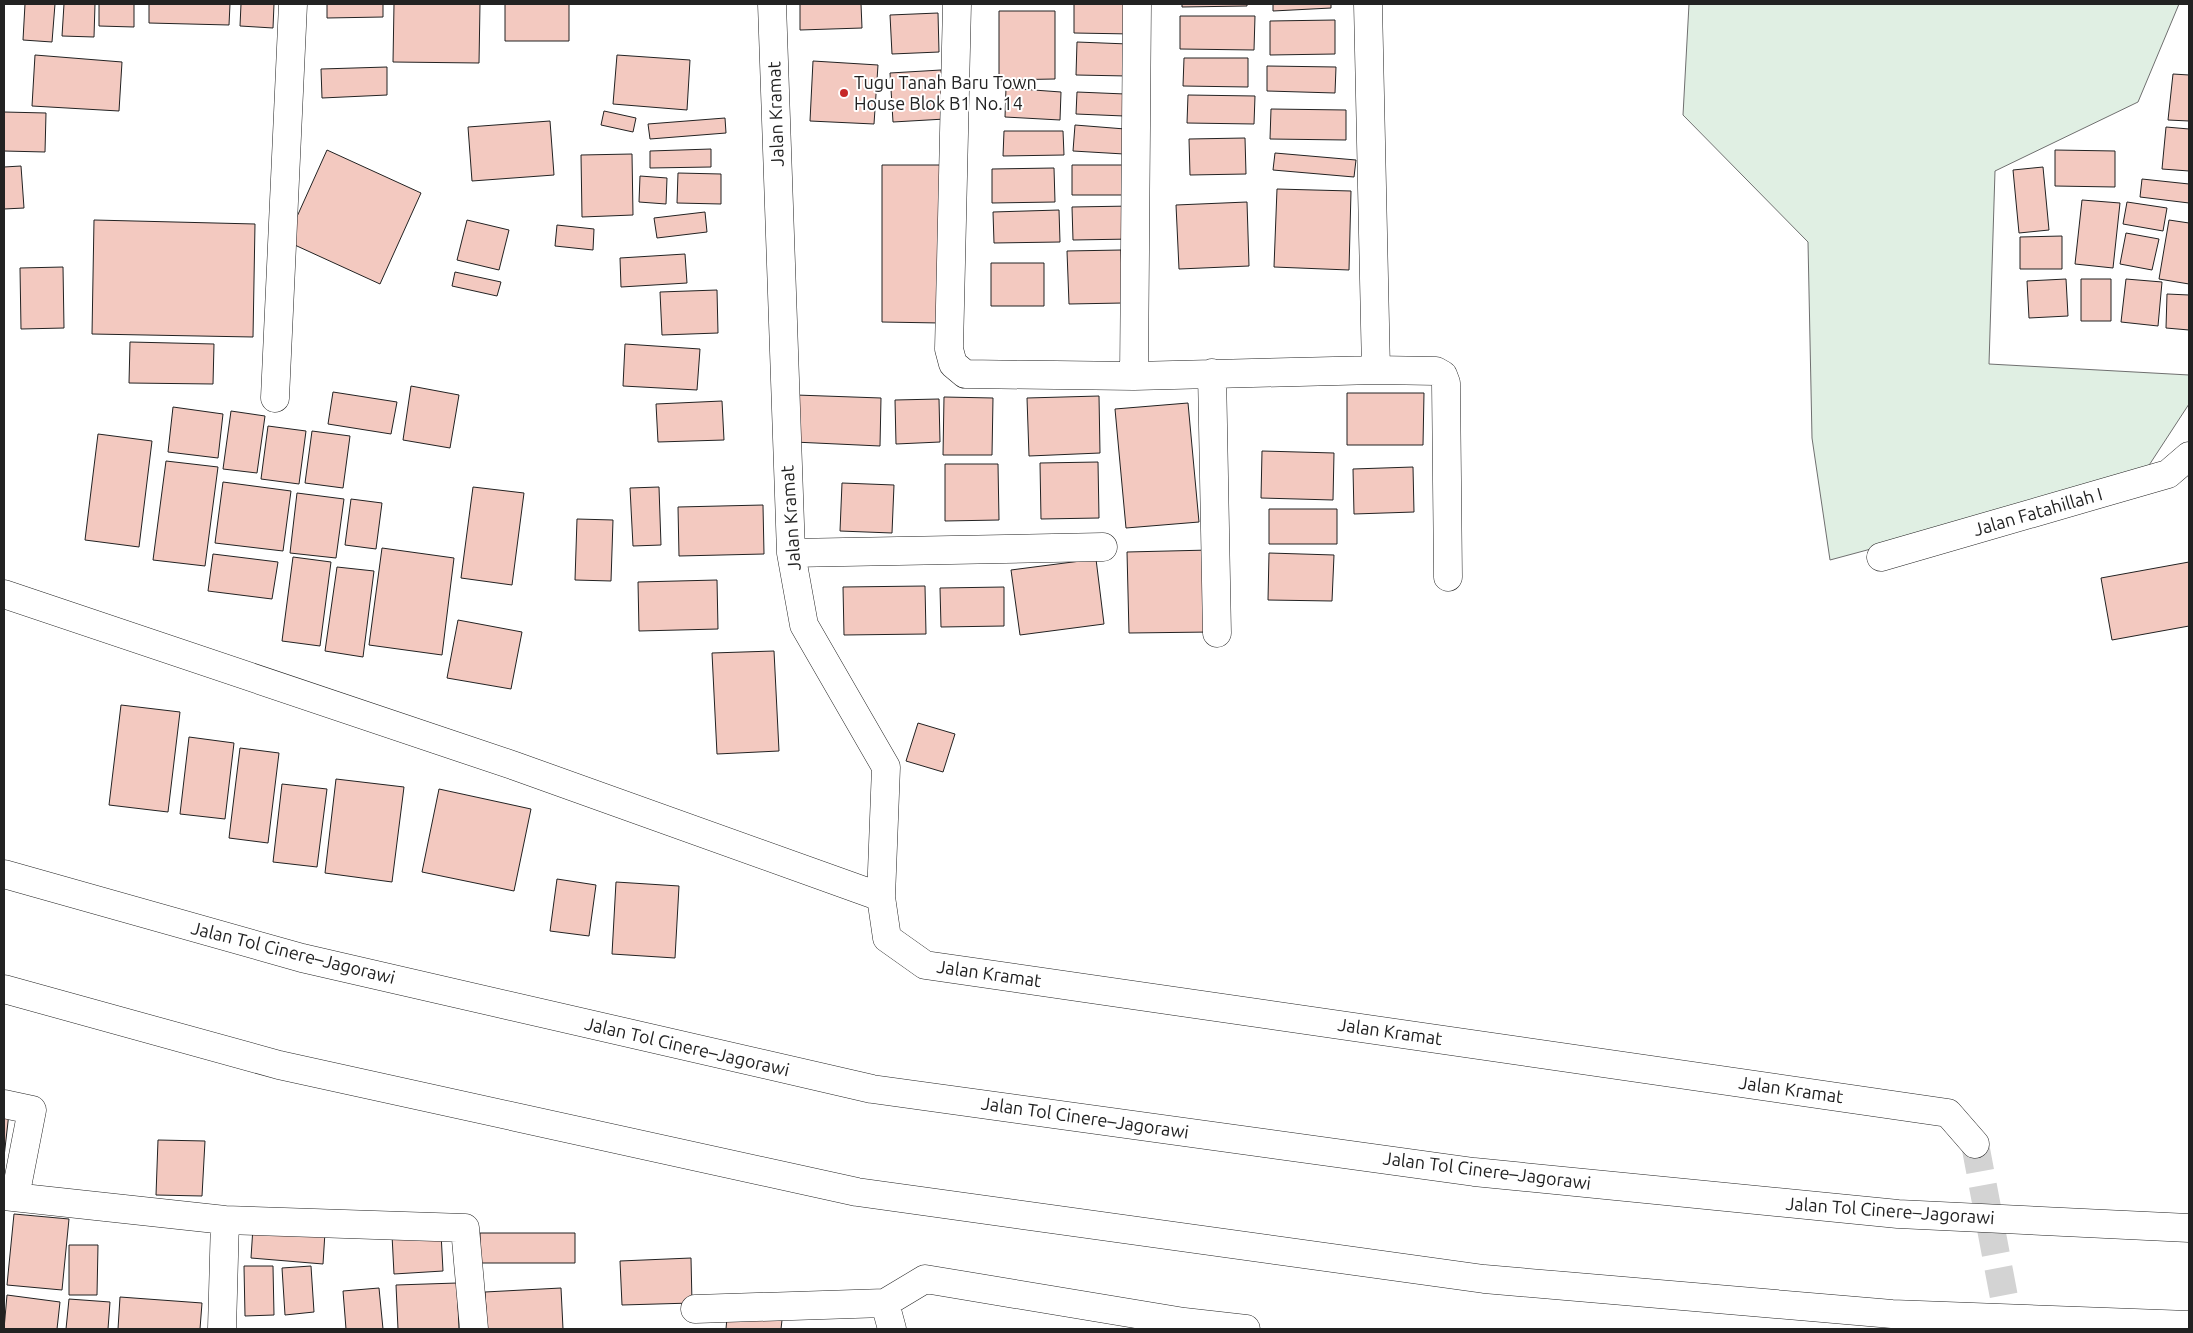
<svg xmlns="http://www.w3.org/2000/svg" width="2193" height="1333" font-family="Ubuntu,sans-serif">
	<rect width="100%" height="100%" fill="#fff"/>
	<path fill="#e0efe3" stroke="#6f6f6f" d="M1689,4h490l-41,98 -143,69 -6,193 200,11v29l-47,72 -312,84 -18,-122 -4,-196 -125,-127z"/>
	<path fill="#f3c9c0" stroke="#222" d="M25,4h30l-3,38 -29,-2z
		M64,4h31l-1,33 -32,-1z
		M99,4h35v23l-35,-1z
		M149,4h81l-1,21 -80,-2z
		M241,4h33l-1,24 -33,-2z
		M327,4h56v13l-56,1z
		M394,4h86l-1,59 -86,-1z
		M505,4h64v37h-64z
		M800,4h61l1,24 -62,2z
		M1074,4h58v30l-58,-1z
		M1182,4h65v2l-65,1z
		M1273,4h58v4l-58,3z
		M999,11h56v68l-56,1z
		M938,13l1,39 -47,2 -2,-39z
		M1180,16h75l-1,34 -74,-1z
		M1335,20v34l-65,1v-34z
		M1077,42l51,2 -1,32 -51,-1z
		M35,55l87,7 -3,49 -87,-5z
		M617,55l73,5 -3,50 -74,-6z
		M1184,58h64v29l-65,-1z
		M813,61l65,4 -4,59 -64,-3z
		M1267,66l69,1 -1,26 -68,-2z
		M387,67v28l-65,3 -1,-29z
		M941,70l4,49 -52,3 -3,-49z
		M2173,74l16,1v46l-21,-1z
		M1006,88l55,4 -1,28 -55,-3z
		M1077,92l48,2 -1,22 -48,-2z
		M1188,95l67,1 -1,28 -67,-1z
		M1271,109l75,1v30l-76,-1z
		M604,111l32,7 -3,14 -32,-7z
		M4,112l42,1 -1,39 -41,-1z
		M725,118l1,15 -76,6 -2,-15z
		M550,121l4,54 -82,6 -4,-54z
		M1075,125l50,4 -1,25 -51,-3z
		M2166,127l23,2v42l-27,-2z
		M1004,131h59l1,24 -61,1z
		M1245,138l1,36 -56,1 -1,-36z
		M711,149v18l-61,1v-17z
		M327,150l94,43 -41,91 -94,-43z
		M2055,150l60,1v36l-60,-1z
		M1275,153l81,7 -2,17 -81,-7z
		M632,154l1,61 -51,2 -1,-62z
		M882,165h59l-1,158 -58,-1z
		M1072,165h56v30h-56z
		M21,166l3,42 -20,1v-42z
		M2043,167l6,63 -30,3 -6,-63z
		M1054,168l1,34 -63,1v-34z
		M678,173l43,1v30l-44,-1z
		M640,176l27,2 -1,26 -27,-2z
		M2142,179l47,5v19l-49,-6z
		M1277,189l74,2 -2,79 -75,-3z
		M2082,200l38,3 -7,65 -38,-4z
		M1247,202l2,64 -70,3 -3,-64z
		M2127,202l40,6 -4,23 -40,-7z
		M1132,206v33l-59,1 -1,-33z
		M1059,210l1,32 -66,1 -1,-31z
		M705,212l2,20 -50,6 -3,-20z
		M94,220l161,4 -2,113 -161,-3z
		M467,220l42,10 -10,40 -42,-10z
		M2169,220l20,3v61l-30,-5z
		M557,225l37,4 -1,21 -38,-4z
		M2126,233l33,6 -7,31 -32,-6z
		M2062,236v33h-42v-32z
		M1121,250l2,53 -54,1 -2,-53z
		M685,254l2,29 -66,4 -1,-29z
		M991,263h53v43h-53z
		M63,267l1,61 -43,1 -1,-61z
		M455,272l46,10 -4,14 -45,-10z
		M2066,279l2,37 -39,2 -2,-37z
		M2081,279h30v42h-30z
		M2126,279l36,3 -4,44 -37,-4z
		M717,290l1,43 -56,2 -2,-43z
		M2167,294l22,1v35l-23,-2z
		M130,342l84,2 -1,40 -84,-1z
		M625,344l75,5 -3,41 -74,-4z
		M411,386l48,9 -9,53 -47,-8z
		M333,392l64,10 -6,32 -63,-10z
		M1347,393h77l-1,52h-76z
		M796,395l85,3 -1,48 -86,-4z
		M1099,396l1,57 -71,3 -2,-58z
		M944,397l49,1 -1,57h-49z
		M939,399l1,43 -44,2 -1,-44z
		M722,401l2,39 -66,2 -2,-38z
		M1188,403l11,119 -73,6 -11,-119z
		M173,407l50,7 -5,44 -50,-6z
		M231,411l34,5 -8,57 -34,-4z
		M268,426l38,5 -7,53 -38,-5z
		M312,431l38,5 -7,52 -38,-5z
		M98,434l54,7 -13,106 -54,-7z
		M1262,451l72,2 -1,47 -72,-2z
		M166,461l52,6 -13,99 -52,-6z
		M1098,462l1,56 -58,1 -1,-56z
		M945,464h53l1,56 -54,1z
		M1413,467l1,45 -60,2 -1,-45z
		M223,482l68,9 -8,60 -68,-8z
		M842,483l52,2 -2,48 -52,-2z
		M473,487l51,6 -12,92 -51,-7z
		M659,487l2,58 -28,1 -3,-58z
		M297,493l47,6 -8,59 -46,-5z
		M351,499l31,4 -6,46 -31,-4z
		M763,505l1,49 -85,2 -1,-49z
		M1269,509h68v35h-68z
		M577,519l36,1 -2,61 -36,-1z
		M382,548l72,10 -12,97 -73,-10z
		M1210,550l1,82 -82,1 -2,-81z
		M1269,553l65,2 -2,46 -64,-1z
		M213,554l65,8 -6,37 -64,-8z
		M293,557l38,5 -11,84 -38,-5z
		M1096,559l8,65 -84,11 -9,-65z
		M2189,562v64l-77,14 -11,-62z
		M337,567l37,4 -11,86 -38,-6z
		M717,580l1,49 -79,2 -1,-49z
		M925,586l1,48 -82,1 -1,-48z
		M1004,587v39l-63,1 -1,-39z
		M458,620l64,12 -11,57 -64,-11z
		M774,651l5,100 -62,3 -5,-101z
		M121,705l59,7 -12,100 -59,-7z
		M918,723l37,11 -12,38 -37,-11z
		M189,737l45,6 -9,76 -45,-5z
		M240,748l39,5 -11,90 -39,-5z
		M336,779l68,8 -12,95 -67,-9z
		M282,784l45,5 -10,78 -44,-5z
		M439,789l92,20 -17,82 -92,-19z
		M557,879l39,6 -7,51 -39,-5z
		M616,882l63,4 -4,72 -63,-4z
		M4,1113h5l-5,44z
		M158,1140l47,1 -3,55 -46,-1z
		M14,1214l55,5 -7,71 -55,-5z
		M253,1227l72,5 -2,32 -72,-6z
		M441,1233l2,38 -49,3 -2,-39z
		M480,1233h95v30h-95z
		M69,1245h29l-1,50h-28z
		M691,1258l1,45 -70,2 -2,-44z
		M244,1266h29l1,49 -29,1z
		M311,1266l3,46 -29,3 -3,-47z
		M457,1283l2,46h-61l-2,-44z
		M379,1288l4,41h-37l-3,-38z
		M561,1288l2,41h-76l-2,-37z
		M7,1295l53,7 -3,27h-53z
		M120,1297l82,6 -2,26h-82z
		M69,1299l41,3 -2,27h-42z
		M727,1317l55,3 -1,9h-55z"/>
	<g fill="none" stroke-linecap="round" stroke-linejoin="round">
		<path stroke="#d3d3d3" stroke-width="28" stroke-dasharray="28 14" stroke-linecap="butt" d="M1975,1144l35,185"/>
		<defs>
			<path id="street" d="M772,4l19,549 13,72 82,142 -5,130 6,41 38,27 1023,148 27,31
				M957,4l-8,345 4,15 12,10 169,2 242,-6 60,1 7,4 3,8 2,194
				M1368,4l8,366
				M1212,373l5,260
				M1134,376l3,-372
				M275,398l18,-394
				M791,553l312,-6
				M1881,557l287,-83 21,-18
				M4,594l511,172 366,131
				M4,1104l28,6 -17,87
				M4,1196l221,24 240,8 9,101
				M695,1309l190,-6
				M222,1329l3,-109
				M892,1329l-7,-26 40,-24 259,43 62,7"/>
			<path id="highway" d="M4,874l298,84 570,131 602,83 424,42 291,14
				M4,989l275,76 578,127 627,87 408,35 297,11"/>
		</defs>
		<use href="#street" stroke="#222" stroke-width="29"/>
		<use href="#highway" stroke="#222" stroke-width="29"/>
		<use href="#street" stroke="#fff" stroke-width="28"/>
		<use href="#highway" stroke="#fff" stroke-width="28"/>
	</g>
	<circle fill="#c62828" stroke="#fff" stroke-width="2" cx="844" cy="93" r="5"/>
	<g text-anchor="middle" stroke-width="4" stroke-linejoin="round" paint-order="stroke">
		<g font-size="18" fill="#222" stroke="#fff" text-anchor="start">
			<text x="854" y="89">Tugu Tanah Baru Town<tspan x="854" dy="21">House Blok B1 No.14</tspan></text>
		</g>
		<g font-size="18" fill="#222" stroke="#fff">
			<text transform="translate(776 114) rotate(-92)" y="6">Jalan Kramat</text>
			<text transform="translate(2038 512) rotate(-16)" y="6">Jalan Fatahillah I</text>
			<text transform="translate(791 518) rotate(-94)" y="6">Jalan Kramat</text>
			<text transform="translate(293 953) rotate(14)" y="6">Jalan Tol Cinere–Jagorawi</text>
			<text transform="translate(989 974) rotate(8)" y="6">Jalan Kramat</text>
			<text transform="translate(1390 1032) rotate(8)" y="6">Jalan Kramat</text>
			<text transform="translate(687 1047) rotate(13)" y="6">Jalan Tol Cinere–Jagorawi</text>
			<text transform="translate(1791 1090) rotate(8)" y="6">Jalan Kramat</text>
			<text transform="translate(1085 1118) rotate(8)" y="6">Jalan Tol Cinere–Jagorawi</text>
			<text transform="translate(1487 1171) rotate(7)" y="6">Jalan Tol Cinere–Jagorawi</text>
			<text transform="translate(1890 1211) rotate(4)" y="6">Jalan Tol Cinere–Jagorawi</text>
		</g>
	</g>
	<rect width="2193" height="1333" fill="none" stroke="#222222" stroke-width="10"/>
</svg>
